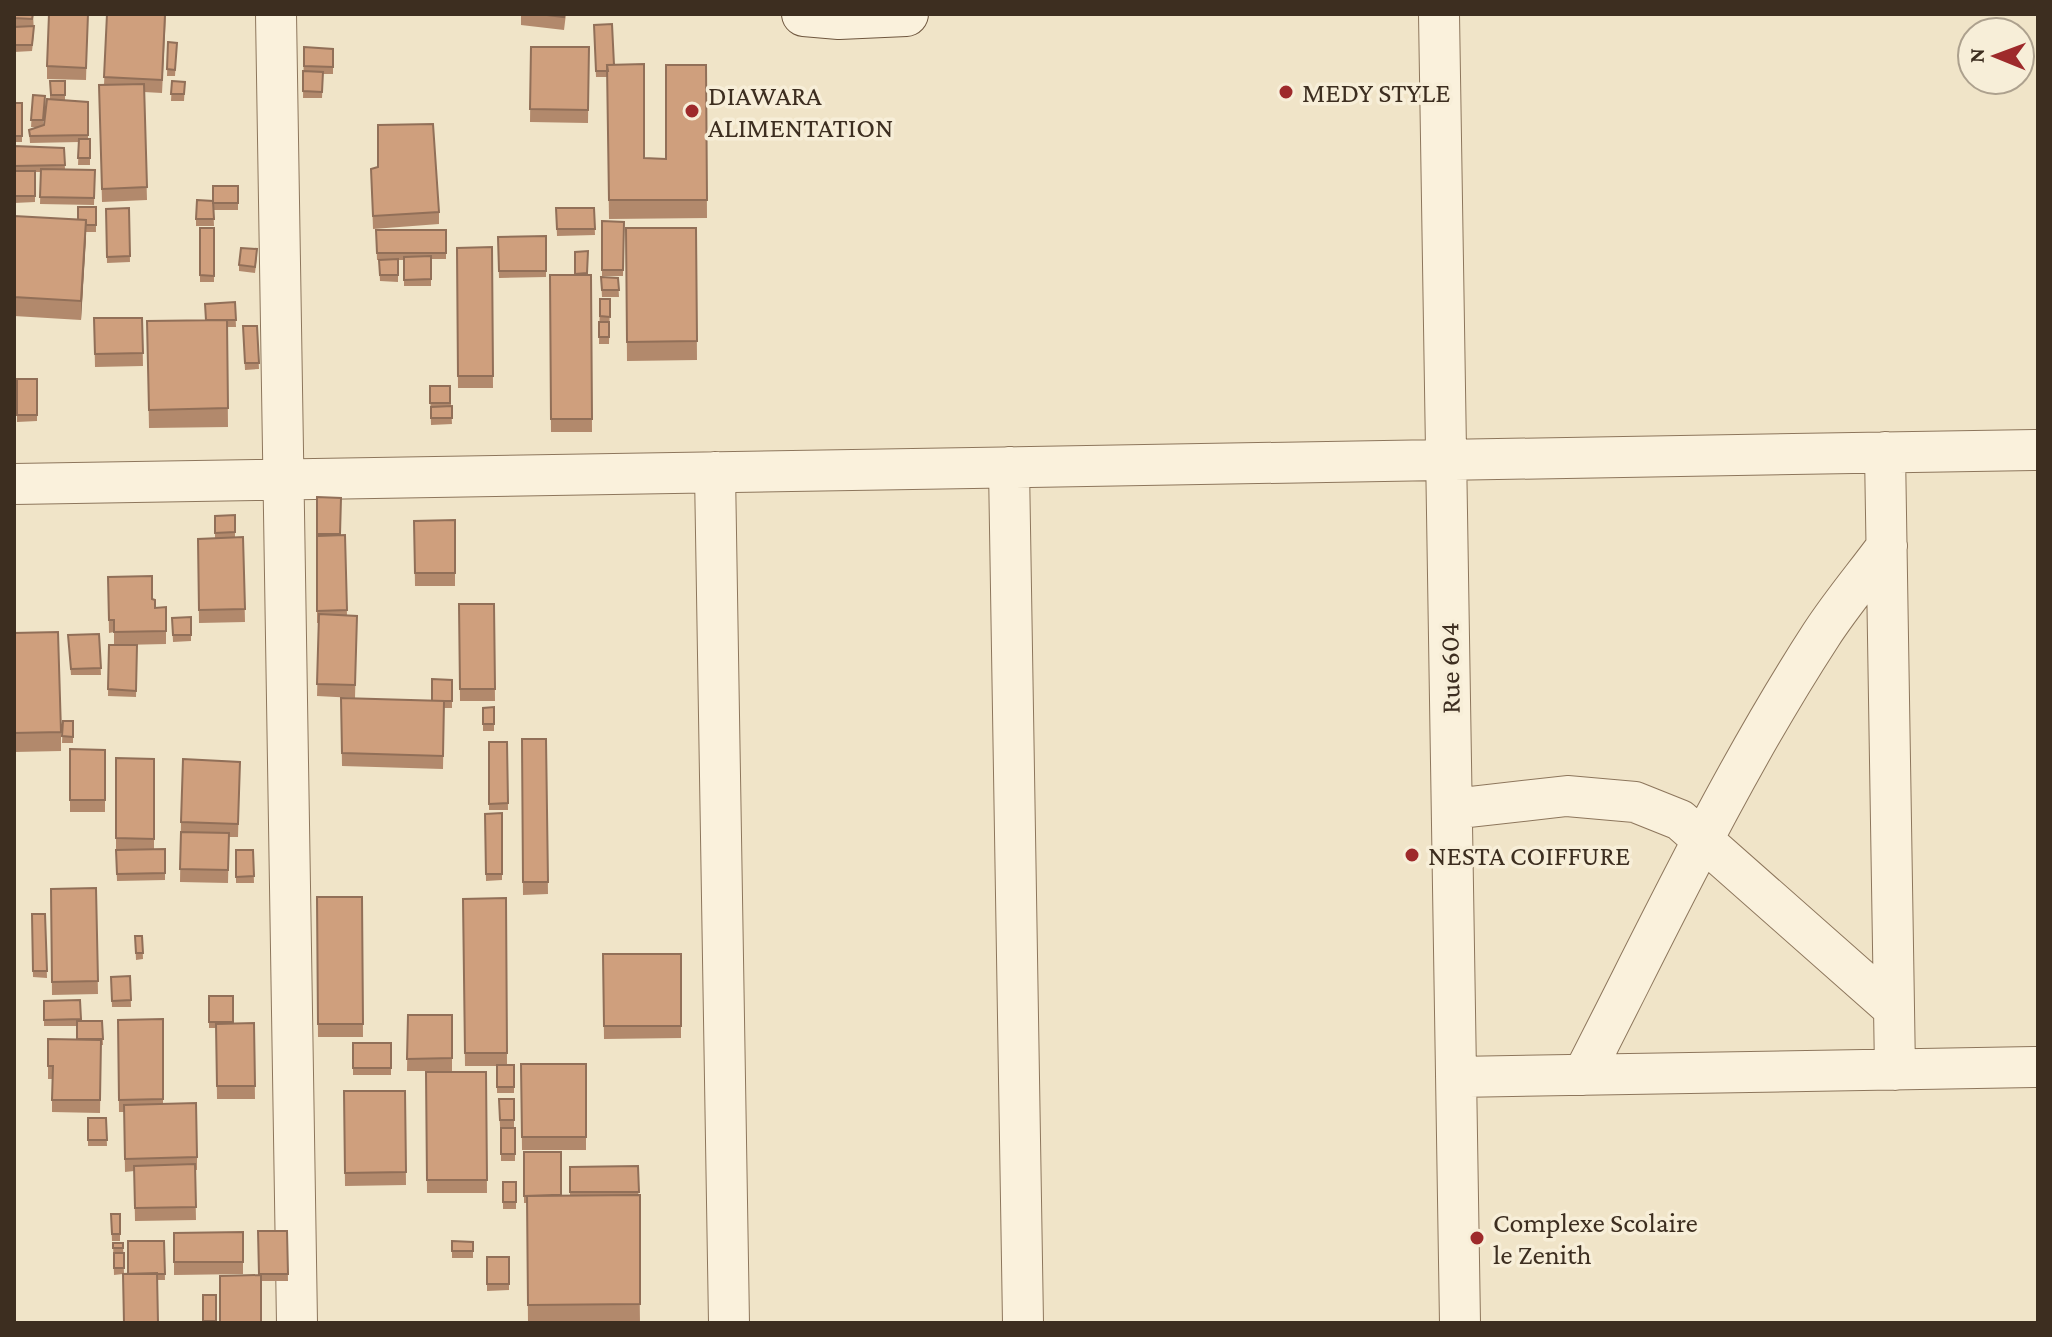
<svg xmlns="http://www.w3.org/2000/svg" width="2052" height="1337" font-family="'Crimson Pro',serif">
	<rect width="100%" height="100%" fill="#f0e4c8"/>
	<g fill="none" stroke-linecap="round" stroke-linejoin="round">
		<defs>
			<path id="street" d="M276,14l21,1309
				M1439,14l21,1309
				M1885,452l10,618
				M1009,467l14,856
				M715,472l14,851
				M14,484l2024,-34
				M1452,809l115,-13 68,6 45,18 214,189
				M1583,1075c76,-148 147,-300 238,-440 20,-31 44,-59 66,-89
				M1456,1077l582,-10"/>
			<path id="secondary" d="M804,14l35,3 67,-3"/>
		</defs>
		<use href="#street" stroke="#8d765c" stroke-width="42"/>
		<use href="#secondary" stroke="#6f573f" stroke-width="46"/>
		<use href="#street" stroke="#faf1dc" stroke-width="40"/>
		<use href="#secondary" stroke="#faf1dc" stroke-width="44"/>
	</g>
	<path fill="#b2896c" d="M14,14h19l1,19 -2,18 -18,1z
		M88,14l-2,66 -39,-1v-13z
		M107,14h59l-4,79 -18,-1 3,108 -45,2 -3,-117h5z
		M521,14h45l-2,16 -43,-5z
		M594,25l20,40 30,93 22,1 40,-94 1,153 -98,1 -2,-142h-11z
		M168,42l9,1 -2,33h-8z
		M304,47l29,2v25h-10l-1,24h-19z
		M531,47h58l-1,76 -58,-1z
		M50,81h15v19l23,2v37h2v26h-12l1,-23 -49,1 -1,-13 11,-3h-9l2,-32 12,1 -2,30 1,-1 6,-26z
		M172,81l13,1 -1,19h-13z
		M14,103h8v39h-8z
		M14,146l50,2 1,21 30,1 -1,35 -54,-1 1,-32h-6v30l-21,1z
		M371,169l68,43v12l-66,5z
		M213,186h25v24h-25z
		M213,201l1,25h-18v-7z
		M96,207v25h-10l-5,88 -67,-4v-100l64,4z
		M129,208l1,54 -23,1 -1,-54z
		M556,208h38l1,27 -38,1z
		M602,221l22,1 -1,54h-21z
		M200,228h14v54h-14z
		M626,228h70l1,132 -70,1z
		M376,230h70v29h-15v27h-27v-26h-6v22l-18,-1 -1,-21h-2z
		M546,236v41l-47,1 -1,-41z
		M492,247l1,141h-35l-1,-140z
		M588,251v24h3l1,157h-41l-1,-157h25z
		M257,256l-2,17 -16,-2v-6z
		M601,277l17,1 1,19h-17z
		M600,299h10l-1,45h-10z
		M235,302l1,25h-9l1,100 -79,1 -2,-107 58,-1z
		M94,318h48l1,48 -48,1z
		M243,326h14l2,43 -14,1z
		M17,379h20v42l-20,1z
		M430,386h20l2,38 -21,1z
		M317,497l24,1v38l4,-1 2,81h10l-2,82 -38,-2 2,-73h-2z
		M235,515v23l8,-1 2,85 -46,1 -1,-84 17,-1v-22z
		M455,520v66h-40l-1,-65z
		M108,577l44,22 3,9 11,-1v37l-45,1h16l-1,52 -28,-1 1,-51h5v-13l-5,1z
		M459,604h35l1,97h-35z
		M191,617v24l-18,1 -1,-24z
		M14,633l47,99v19l-47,1z
		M99,634l2,41h-30l-3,-40z
		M452,680v28h-8l-1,61 -101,-3 -1,-68 91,3z
		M494,707v24h-11v-23z
		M63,721h10v22h-11z
		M522,739h24l2,155 -25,1z
		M489,742h18l1,68h-19z
		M70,749l35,1v62h-35z
		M116,758l38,1v90h11v31l-48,1 -1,-30z
		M240,762l-2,75h-9l-1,46 -48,-1 1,-60z
		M502,813v67l-16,1 -1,-67z
		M236,850h17l1,33h-18z
		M96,888l2,106 -46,1 -1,-106z
		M317,897h45l1,140h-45z
		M506,898l1,167h7v28h-17v-27h-32l-2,-167z
		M32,914h13l2,64 -14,-1z
		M135,936h7l1,23 -7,1z
		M603,954h78v84l-77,1z
		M130,976l1,31h-19l-1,-30z
		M209,996h24v27h21l1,76h-38l-1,-71h-7z
		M80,1000l1,21h21l1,24h-2l-1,68 -48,-1v-33h-4v-40l29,1v-14h-33v-25z
		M408,1015h44v56h-45z
		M163,1019v85l34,53v13h-2l1,50 -61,1 -1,-50 -9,1 -1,-60h-5l-1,-92z
		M353,1043h38v32h-38z
		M521,1064h65v86h-64z
		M426,1072h60l1,121h-60z
		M344,1091h61l1,94 -61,1z
		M499,1099h15v28h-14z
		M88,1118h18l1,28h-19z
		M501,1128h14v33h-14z
		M524,1152l37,43h9v-28l68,-1 2,157h-112l-1,-120h-3z
		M503,1182h13v27h-13z
		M111,1214h9v27h-8z
		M287,1231l1,50h-27l-2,-6z
		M243,1232v42l-69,1v-42z
		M164,1241l1,39h-8l-34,-6 -9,1 -1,-32h10l1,31h4z
		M452,1241l21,1v16h-21z
		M487,1257h22v33l-22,1z"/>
	<path fill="#916f58" d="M86,220v19l-5,81v-19z"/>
	<path fill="#cf9f7d" stroke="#916f58" stroke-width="2" d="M14,14h19l-1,5 -18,-1z
		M49,14h39l-2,54 -39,-2z
		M107,14h58l-3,66 -58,-3z
		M539,14h25v3z
		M612,24l2,41h-7l1,6h-12l-2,-46z
		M34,26l-2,19h-18v-18z
		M168,42l9,1 -2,27 -8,-1z
		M304,47l29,2v18l-29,-1z
		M531,47h58l-1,63 -58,-1z
		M644,64v94l22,1v-94h40l1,135h-98l-2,-135z
		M303,71l20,1 -1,20 -19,-1z
		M50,81h15v14h-14z
		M172,81l13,1 -1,12h-13z
		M144,84l3,103 -45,2 -3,-104z
		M33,95l12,1 -2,24h-12z
		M47,99l41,3v33l-58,1 -1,-6 15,-5z
		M14,103h8v33h-8z
		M433,124l6,88 -66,4 -2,-47 7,-2v-42z
		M79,139h11v19h-12z
		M14,146l50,2 1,17 -51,1z
		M41,169l54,1 -1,28 -54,-1z
		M14,171h21v25h-21z
		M213,186h25v17h-25z
		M197,200l16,1 1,18h-18z
		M78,207h18v18h-10v-5h-8z
		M129,208l1,48 -23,1 -1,-48z
		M556,208h38l1,21h-38z
		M14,216l72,4 -5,81 -67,-4z
		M602,221l22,1 -1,48h-21z
		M200,228h14v48l-14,-1z
		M626,228h70l1,113 -70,1z
		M376,230h70v23h-69z
		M546,236v35h-47l-1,-34z
		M492,247l1,129h-35l-1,-128z
		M241,248l16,1 -2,18 -16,-2z
		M588,251l-1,22 -12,1v-22z
		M431,256v23l-27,1v-23z
		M398,259v16h-18l-1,-15z
		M550,275h41l1,144h-41z
		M601,277l17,1 1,12h-17z
		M600,299h10v18l-10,-1z
		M235,302l1,18h-30l-1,-16z
		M94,318h48l1,35 -48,1z
		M227,320l1,88 -79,2 -2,-89z
		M599,322h10v15h-10z
		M243,326h14l2,37h-14z
		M17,379h20v36h-20z
		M430,386h20v17h-20z
		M452,406v12h-21v-11z
		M317,497l24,1 -1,36h-23z
		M235,515v17l-20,1v-17z
		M455,520v53h-40l-1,-52z
		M345,535l2,75 -30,1v-75z
		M243,537l2,72 -46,1 -1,-71z
		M152,576v23l3,1v8l11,-1v24l-52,1v-12h-5l-1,-43z
		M459,604h35l1,85h-35z
		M319,614l38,2 -2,69 -38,-1z
		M191,617v18h-18l-1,-17z
		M58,632l3,100 -47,1v-100z
		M99,634l2,34 -30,1 -3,-34z
		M109,645h28l-1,46 -28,-2z
		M432,679l20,1v21h-20z
		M341,698l103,3 -1,55 -101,-3z
		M494,707v17h-11v-16z
		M63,721h10v16l-11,-1z
		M522,739h24l2,143h-25z
		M489,742h18l1,61 -19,1z
		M70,749l35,1v50h-35z
		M116,758l38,1v80l-38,-1z
		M183,759l57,3 -2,62 -57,-2z
		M502,813v61h-16l-1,-60z
		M181,832l48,1 -1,37 -48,-1z
		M165,849v24l-48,1 -1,-24z
		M236,850h17l1,26 -18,1z
		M96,888l2,93 -46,1 -1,-93z
		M317,897h45l1,127h-45z
		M506,898l1,155h-42l-2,-154z
		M32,914h13l2,57h-14z
		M135,936h7l1,17h-7z
		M603,954h78v72h-77z
		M130,976l1,24 -19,1 -1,-24z
		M209,996h24v26h-24z
		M80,1000l1,19 -37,1v-19z
		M408,1015h44v43l-45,1z
		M163,1019v80l-44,1 -1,-80z
		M77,1021h25l1,18h-26z
		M254,1023l1,63h-38l-1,-62z
		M48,1039l53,1 -1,60h-48l1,-34h-5z
		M353,1043h38v25h-38z
		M521,1064h65v73h-64z
		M497,1065h17v22h-17z
		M426,1072h60l1,108h-60z
		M344,1091h61l1,81 -61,1z
		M499,1099h15v21h-14z
		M196,1103l1,54 -72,2 -1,-54z
		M88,1118h18l1,22h-19z
		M501,1128h14v26h-14z
		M524,1152h37v43l-37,1z
		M195,1164l1,43 -61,1 -1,-42z
		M638,1166l1,26h-69v-25z
		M503,1182h13v20h-13z
		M640,1195v109l-112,1 -1,-109z
		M111,1214h9v20h-8z
		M258,1231h29l1,43h-29z
		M243,1232v30h-69v-29z
		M128,1241h36l1,33h-37z
		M452,1241l21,1v9h-21z
		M113,1243h10v5h-10z
		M114,1253h10v15h-10z
		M487,1257h22v27h-22z
		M157,1273l1,50h-34l-1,-49z
		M261,1275v48h-41v-47z
		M203,1295h13v26h-13z"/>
	<g fill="#9e2a2b" stroke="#f7eed8" stroke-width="3">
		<circle cx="1286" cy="92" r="8"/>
		<circle cx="692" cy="111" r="8"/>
		<circle cx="1412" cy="855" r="8"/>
		<circle cx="1477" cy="1238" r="8"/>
	</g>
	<g text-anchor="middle" stroke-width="7" stroke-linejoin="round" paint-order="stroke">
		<g font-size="28" fill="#3d2e20" stroke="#f7eed8" text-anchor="start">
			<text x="1302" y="102">MEDY STYLE</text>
			<text x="708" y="105">DIAWARA<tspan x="708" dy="32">ALIMENTATION</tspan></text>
			<text x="1428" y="865">NESTA COIFFURE</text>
			<text x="1493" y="1232">Complexe Scolaire<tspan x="1493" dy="32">le Zenith</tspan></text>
		</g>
		<g font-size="28" fill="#3d2e20" stroke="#f7eed8">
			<text transform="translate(1449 668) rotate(-91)" y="10">Rue 604</text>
		</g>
	</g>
	<rect width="2052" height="1337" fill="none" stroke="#3d2e20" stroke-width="32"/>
	<g transform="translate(1996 56) rotate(271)"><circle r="38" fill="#f7eed8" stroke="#ada18e" stroke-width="2"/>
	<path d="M0-6L14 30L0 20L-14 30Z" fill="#9e2a2b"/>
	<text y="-12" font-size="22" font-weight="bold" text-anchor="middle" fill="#3d2e20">N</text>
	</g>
</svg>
